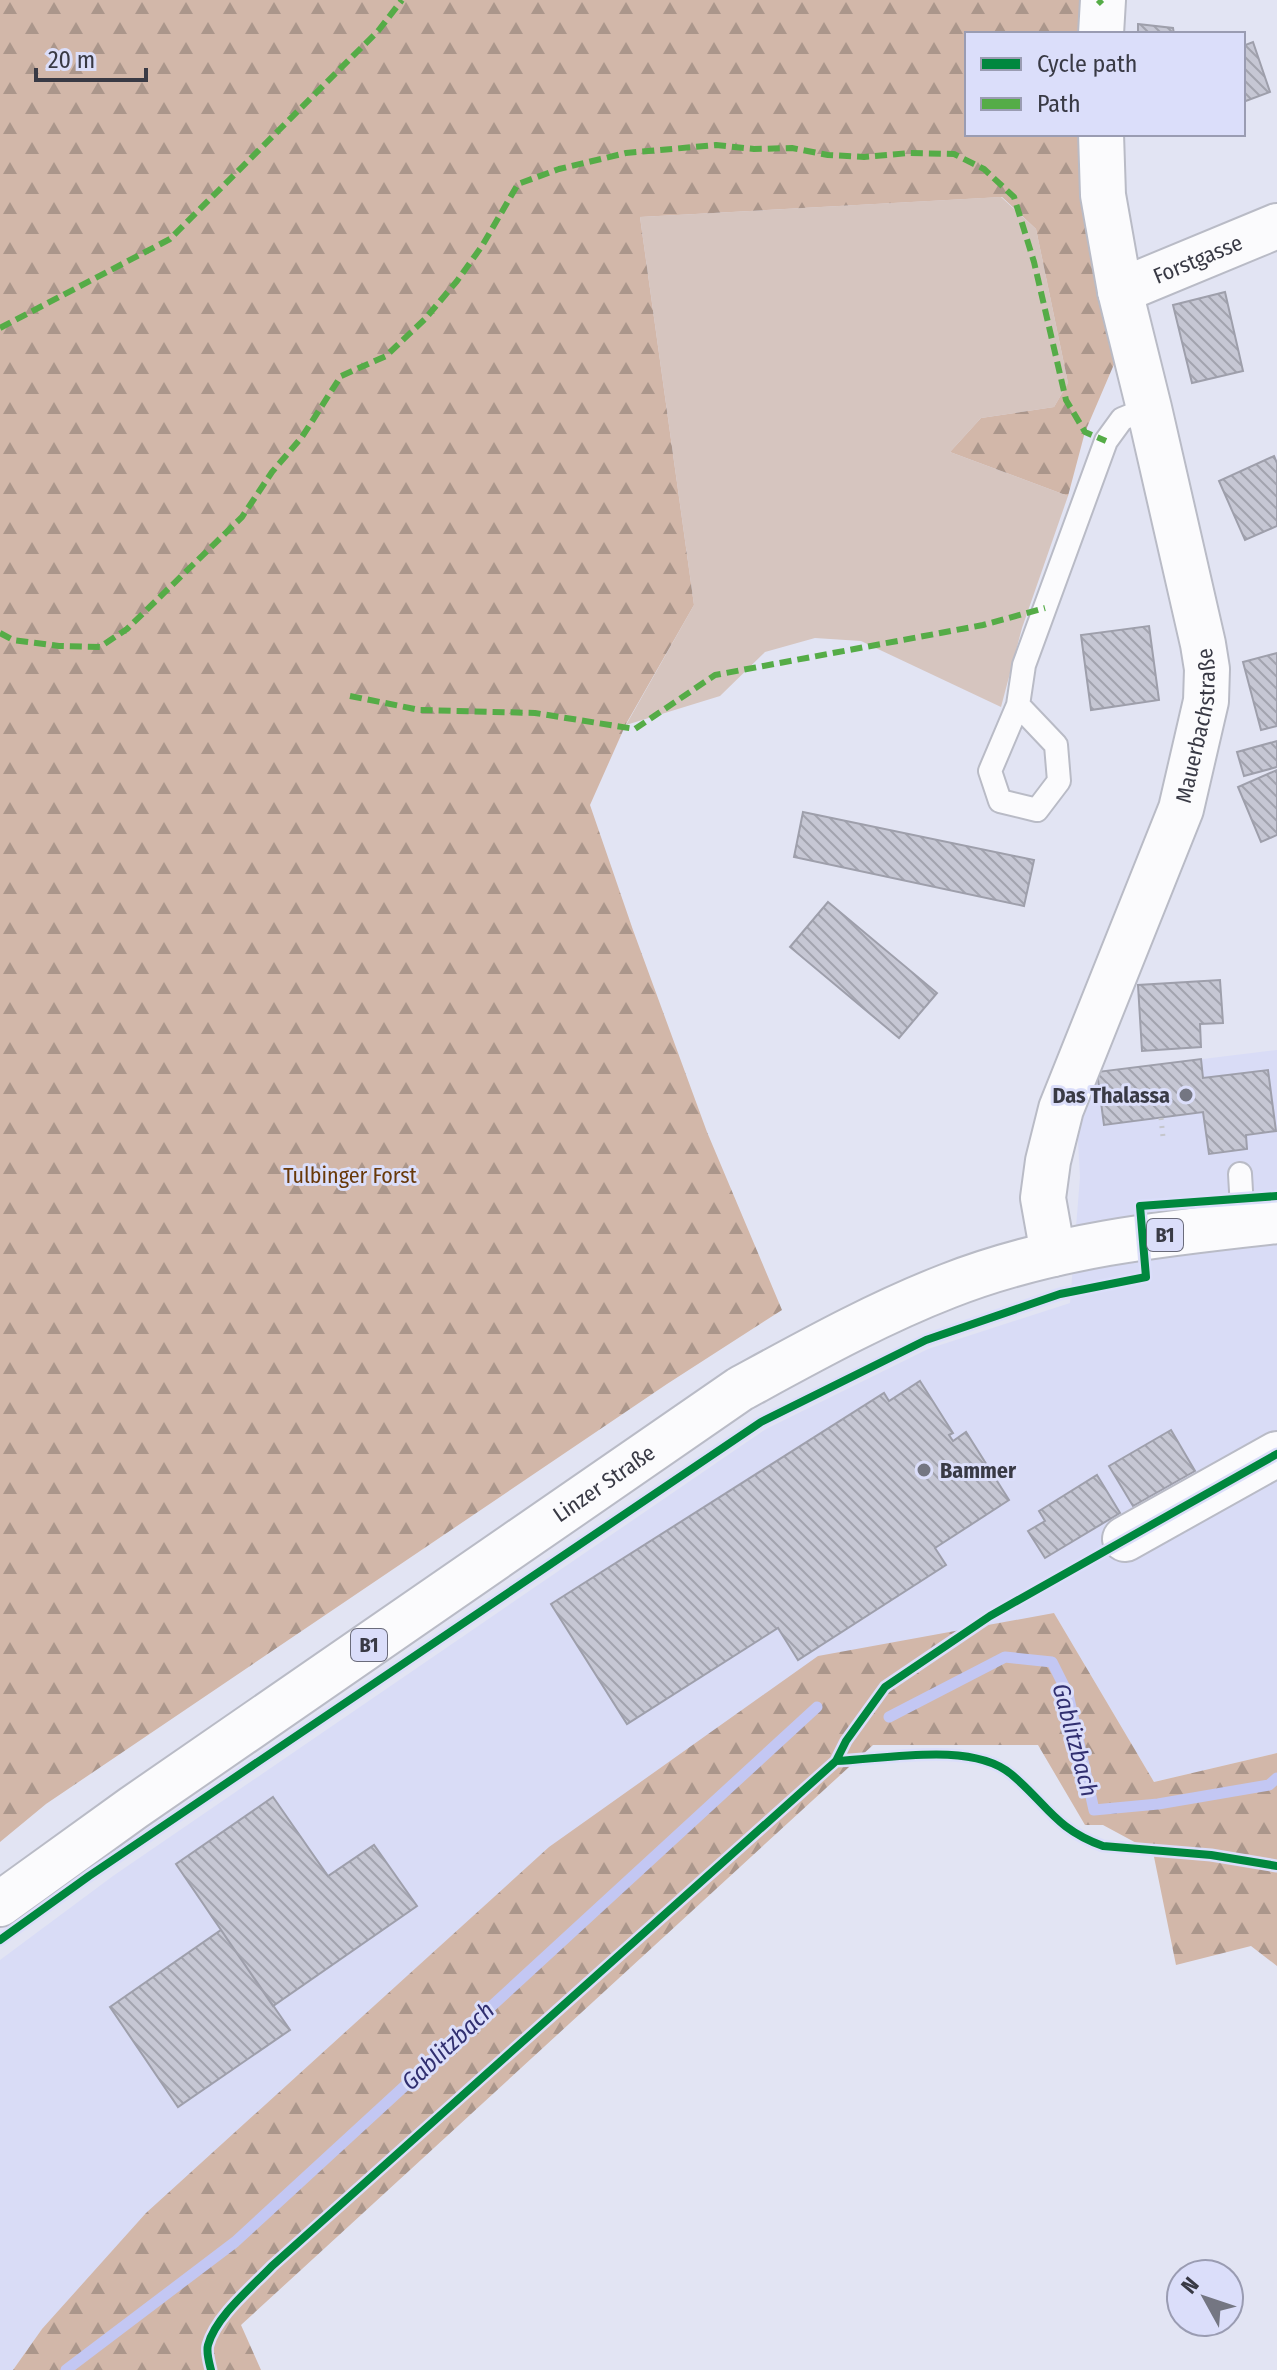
<svg xmlns="http://www.w3.org/2000/svg" width="1277" height="2370" font-family="'Fira Sans Condensed',sans-serif">
	<defs>
		<pattern id="forest-firs" width="22" height="20" patternUnits="userSpaceOnUse" patternTransform="scale(2)"><rect width="22" height="20" fill="#d2b7a9"/><path d="M5 1l3.5 6h-7zM16 11l3.5 6h-7z" fill="#ab968b"/></pattern>
		<pattern id="building-back-hatch" width="6" height="6" patternUnits="userSpaceOnUse" patternTransform="scale(2)"><rect width="6" height="6" fill="#c6c7d4"/><path d="M-1 5l2 2M0 0l6 6M5-1l2 2" fill="none" stroke="#a2a3ae"/></pattern>
	</defs>
	<rect width="100%" height="100%" fill="#e2e4f3"/>
	<path fill="#d9dcf6" d="M1277,1050v703l-123,29 -100,-169 -1012,716 -29,41h-13v-410l113,-84 653,-447 162,-80 142,-46 10,-126 -3,-54 20,-51z"/>
	<path fill="#d6c5bf" d="M1001,197l35,32 32,154 -14,24 -73,11 -31,34 118,44 -46,132 -21,79 -140,-66 -46,-3 -50,14 -45,44 -94,29 68,-120 -54,-388z"/>
	<path fill="url(#forest-firs)" d="M0,0h1088l-6,34h-115v100h114l3,71 31,157 -30,70 -17,64 -118,-44 31,-34 73,-11 14,-24 -32,-154 -34,-32 -362,20 54,388 -68,119 -36,81 43,125 74,202 75,178 -115,74 -621,420 -46,38z
		M1054,1613l100,169 123,-29v213l-26,-20 -75,19 -23,-113 -50,-27h-18l-47,-80h-165l-632,580 20,45h-248l29,-41 104,-116 403,-366 269,-191z"/>
	<g fill="none" stroke-linecap="round" stroke-linejoin="round">
		<path stroke="#c3c7f3" stroke-width="11" d="M889,1717l116,-60 47,5 16,32 26,116 64,-6 111,-19 8,-7
			M66,2370l169,-128 582,-535"/>
	</g>
	<path fill="url(#building-back-hatch)" stroke="#9e9fab" stroke-width="2" d="M1138,24l35,4 1,6h-36z
		M1253,42l17,50 -27,10v-56z
		M1225,292l18,79 -51,12 -19,-78z
		M1274,456l3,7v63l-32,14 -26,-59z
		M1149,626l10,74 -68,10 -10,-75z
		M1277,653v73l-16,4 -18,-68z
		M1277,741v26l-33,9 -7,-24z
		M1277,770v65l-16,7 -23,-55z
		M803,812l231,48 -10,46 -230,-49z
		M828,902l109,91 -38,45 -109,-91z
		M1220,980l3,43 -23,1 1,23 -59,4 -4,-66z
		M1201,1059l2,19 65,-8 8,61 -30,4 1,14 -38,5 -6,-42 -99,13 -7,-53z
		M920,1381l33,52 -4,2 4,6 13,-9 43,68 -74,48 11,17 -148,95 -20,-32 -151,96 -76,-120 333,-211 5,8z
		M1171,1430l24,41 -62,35 -24,-40z
		M1097,1475l23,38 -75,45 -17,-27 17,-10 -6,-10z
		M273,1797l55,79 46,-31 43,61 -144,100 -97,-142z
		M221,1930l69,100 -112,77 -68,-100z"/>
	<g fill="none" stroke-linecap="round" stroke-linejoin="round">
		<defs>
			<path id="service" d="M1018,705l38,40 3,36 -22,29 -37,-9 -10,-30 28,-66 6,-40 82,-224 16,-22 27,-11
				M1240,1174l3,51"/>
			<g id="minor">
				<path id="s1" d="M1120,291l157,-65"/>
				<path d="M1125,1539l152,-85"/>
			</g>
			<g id="tertiary">
				<path d="M1101,34l2,-34"/>
				<path id="s2" d="M1053,1254l-10,-56 5,-37 13,-52 120,-300 25,-108 1,-32 -4,-25 -54,-236 -29,-117 -17,-96 -2,-61"/>
			</g>
			<g id="primary">
				<path id="s3" d="M0,1904l133,-96 607,-419c68,-37 136,-75 208,-103 104,-41 219,-53 329,-65"/>
			</g>
		</defs>
		<use href="#service" stroke="#b9bbc6" stroke-width="26"/>
		<use href="#minor" stroke="#b9bbc6" stroke-width="48"/>
		<use href="#tertiary" stroke="#b9bbc6" stroke-width="48"/>
		<use href="#primary" stroke="#b9bbc6" stroke-width="48"/>
		<path stroke="#c5c6cc" stroke-width="5" stroke-dasharray="2 6" stroke-linecap="butt" d="M1161,1118l2,19"/>
		<use href="#service" stroke="#fbfbfd" stroke-width="22"/>
		<use href="#minor" stroke="#fbfbfd" stroke-width="44"/>
		<use href="#tertiary" stroke="#fbfbfd" stroke-width="44"/>
		<use href="#primary" stroke="#fbfbfd" stroke-width="44"/>
		<path stroke="#55ac47" stroke-width="6" stroke-dasharray="12 6" stroke-linecap="butt" d="M1098,0l4,4
			M0,328l170,-89 208,-208 24,-31
			M0,633l13,7 46,6 41,1 27,-18 115,-112 30,-45 30,-35 39,-61 45,-20 39,-37 32,-38 25,-35 36,-62 41,-15 67,-16 90,-8 38,4 38,-1 36,7 36,2 45,-4 45,1 30,15 30,28 20,65 32,138 19,32 21,9
			M350,696l70,14 115,3 100,16 80,-54 268,-50 62,-17"/>
		<defs>
			<path id="cycleway" d="M836,1761c49,-2 136,-20 175,13 36,30 44,55 92,72l108,9 66,11
				M0,1940l89,-64 672,-454 165,-82 134,-46 86,-17 -6,-71 137,-10
				M211,2370c-2,-8 -5,-18 -3,-25 8,-29 44,-58 64,-79l564,-505 10,-20 39,-54 105,-71 287,-162"/>
		</defs>
		<use href="#cycleway" stroke="#dbdefa" stroke-width="13"/>
		<use href="#cycleway" stroke="#00873e" stroke-width="8"/>
	</g>
	<g fill="#747682" stroke="#dbdefa" stroke-width="3">
		<circle cx="1186" cy="1095" r="8"/>
		<circle cx="924" cy="1470" r="8"/>
	</g>
	<g text-anchor="middle" stroke-width="6" stroke-linejoin="round" paint-order="stroke">
		<g fill="#dbdefa" stroke="#6a6b7b" stroke-width="2">
			<rect x="1147" y="1219" width="36" height="32" rx="6"/>
			<rect x="351" y="1629" width="36" height="32" rx="6"/>
		</g>
		<g font-size="20" font-weight="bold" fill="#393a45">
			<text x="1165" y="1242">B1</text>
			<text x="369" y="1652">B1</text>
		</g>
		<g font-size="22" fill="#393a45" stroke="#dbdefa">
			<text dy="8" stroke="none"><textPath href="#s1" startOffset="84">Forstgasse</textPath></text>
			<text dy="8" stroke="none"><textPath href="#s2" startOffset="556">Mauerbachstraße</textPath></text>
			<text dy="8" stroke="none"><textPath href="#s3" startOffset="736">Linzer Straße</textPath></text>
		</g>
		<g font-size="22" font-weight="bold" fill="#393a45" stroke="#dbdefa" text-anchor="end">
			<text x="1170" y="1103">Das Thalassa</text>
			<text x="940" y="1478" text-anchor="start">Bammer</text>
		</g>
		<g font-size="22" fill="#683809" stroke="#dbdefa">
			<text x="350" y="1183">Tulbinger Forst</text>
		</g>
		<g font-size="24" font-style="italic" fill="#312f70" stroke="#dbdefa">
			<text transform="translate(1075 1740) rotate(75)" y="8">Gablitzbach</text>
			<text transform="translate(448 2046) rotate(-43)" y="8">Gablitzbach</text>
		</g>
	</g>
	<rect x="965" y="32" width="280" height="104" fill="#dbdefa" stroke="#9a9cb2" stroke-width="2"/>
	<rect x="981" y="58" width="40" height="12" fill="#00873e" stroke="#9a9cb2" stroke-width="2"/>
	<text x="1037" y="72" font-size="24" fill="#393a45">Cycle path</text>
	<rect x="981" y="98" width="40" height="12" fill="#55ac47" stroke="#9a9cb2" stroke-width="2"/>
	<text x="1037" y="112" font-size="24" fill="#393a45">Path</text>
	<g transform="translate(1205 2298) rotate(310)"><circle r="38" fill="#dbdefa" stroke="#9a9cb2" stroke-width="2"/>
	<path d="M0-6L14 30L0 20L-14 30Z" fill="#747682"/>
	<text y="-12" font-size="22" font-weight="bold" text-anchor="middle" fill="#393a45">N</text>
	</g>
	<path d="M36 68v12h110v-12" fill="none" stroke="#393a45" stroke-width="4"/>
	<text x="48" y="68" font-size="24" fill="#393a45" stroke="#dbdefa" stroke-width="6" paint-order="stroke">20 m</text>
</svg>
